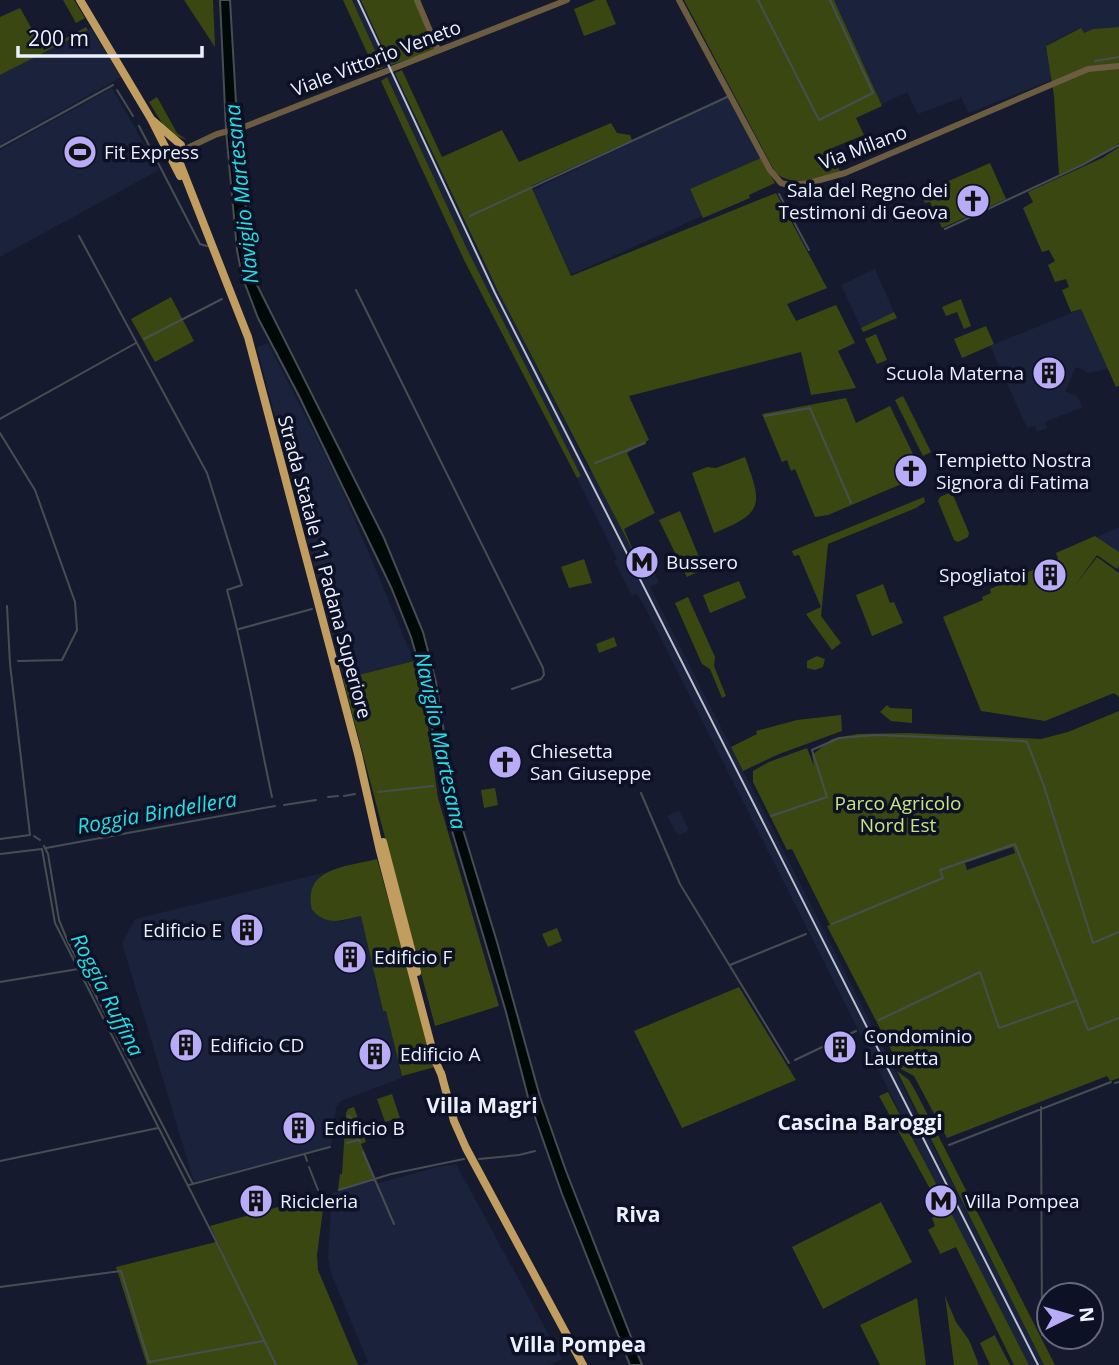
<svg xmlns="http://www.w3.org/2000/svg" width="1119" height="1365" font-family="'Open Sans',sans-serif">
	<rect width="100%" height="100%" fill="#151a2f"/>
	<path fill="#1b223c" d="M352,0h9l30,65 -8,3z
		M833,0h286v27l-26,2 -10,4 -3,-5 -34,17 6,35 -83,33 -8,-15 -43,16 -11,-22 -26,13z
		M91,28l30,49 -121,68v-70z
		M395,73l81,174 114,225 2,-1 44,86 6,-3 8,18 3,-2 6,12 -9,5 394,778h-15l-83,-160 -5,3 -7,-12 6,-4 -295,-585 -8,-13 -5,2 -18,-35 3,-2 -40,-81 4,-2 -113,-225 -81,-174z
		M112,88l47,82 -159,87v-107z
		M730,95l31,63 -71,31 12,27 -131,59 -38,-85z
		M875,269l19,43 -33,16 -20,-43z
		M1081,309l27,60 -19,4 -13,-6 -11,25 12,4 6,11 -38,15 2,6 -10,4 -2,-6 -8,2 -37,-82z
		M268,343l71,139 75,179 -71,18 -86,-332z
		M1119,527v25l-22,-15z
		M679,810l10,20 -11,6 -11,-20z
		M327,872l-7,4 19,46 22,-6 14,56 -1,3 9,36 3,-1 16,68 -61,23 -5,7 -5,38 -137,36 -72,-239 13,-24z
		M456,1164l106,195 -13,6h-188l7,-3 -37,-89 -3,-14 4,-66 43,-13 1,4 61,-17z"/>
	<path fill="#3b4711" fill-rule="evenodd" d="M63,0h11l11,18 -9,5z
		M184,0h29l2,47z
		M343,0h9l31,68 -8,2z
		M361,0h54l21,50 -45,15z
		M596,0h10l10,24 -32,12 -10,-27z
		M684,0h150l48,106 -26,12 8,17 -32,13 8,24c-21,5 -46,17 -65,0z
		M20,8l24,42 42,-23 2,3 -88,45v-58z
		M1119,27v116l-12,9 -48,23 -5,-79 -8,-50 35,-18 3,5 9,-4z
		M402,70l40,87 60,-27 17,32 92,-39 6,10 13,2 2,5 -101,46 40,90 205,-83 51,95 -40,16 9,17 40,-16 19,38 -17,8 18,37 -45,7 -10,-43 -172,44 20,44 -22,13 28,60 -31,16 12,28 -138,-266 -103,-218z
		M387,77l81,174 113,225 -4,2 -112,-216 -84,-181z
		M157,97l20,36 10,7 -19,-7 -19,-31z
		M1119,147v239l-3,1 -35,-78 -10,3 -9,-22 7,-3 -3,-8 -11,3 -7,-17 7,-4 -6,-11 -7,2 -19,-44 10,-6 -5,-10 74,-34z
		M761,158l14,25 -26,12 1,3 -47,20 -13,-29z
		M990,163l16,36 -64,29 -12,-26 -5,1 -4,-10z
		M171,297l23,44 -39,21 -24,-43z
		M961,299l10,27 -7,3 -7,-17 -11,4 -4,-9z
		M894,312l3,6 -34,14 -2,-4z
		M986,326l8,18 -32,14 -8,-19z
		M876,334l11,26 -10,4 -12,-25z
		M903,396l28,56 -8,4 -28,-56z
		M846,398l10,25 34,-17 33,69 -95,40 -13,2 -20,-48 -4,2 -4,-11 -5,2 -20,-48z
		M745,457c17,47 20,56 -31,76l-22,-60 15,-6 9,1z
		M949,493l4,2 16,38 -1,4 -10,5 -4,-2 -16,-39 2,-4z
		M924,497l1,5 -9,6 -88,36 -7,72 20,27 -9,7 -26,-36 15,-7 -22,-52 -5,1 -2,-5z
		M680,511l24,58 -17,8 -28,-57z
		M1095,536l24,16v14l-2,3 -20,-14 -23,32 23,-30 22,16v124l-5,-4 -69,28 -64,-10 -38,-94 40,-17 -1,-3 9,-4 -1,-4 68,-30 -2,-6z
		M584,559l8,24 -23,5 -8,-21z
		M739,581l7,17 -36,15 -7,-18z
		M883,584l7,19 4,-1 9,21 -31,13 -16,-41z
		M688,597l27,60 -1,9 12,30 -4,2 -12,-29 -8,-5 -27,-61z
		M614,637l3,9 -18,7 -3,-9z
		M817,656l8,3 -2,8 -8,3 -8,-2v-7z
		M414,661l12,51 12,86 61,208 -64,20 -92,-347z
		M887,705l3,3 22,1v14l-21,-2 -11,-9z
		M1119,711v367l-9,3 -3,-5 -160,62 -33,-62 -13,-7 -74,-143 3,-1 -38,-76 -5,1 -34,-68v-11l16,-9 38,-14 7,18 -2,-11 20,-16 25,-5 52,-1 132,6 27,-7zM1013,847l2,6 -48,17 -2,-7z
		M841,715l1,16 -63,23 -36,17 -12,-24 26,-13 -1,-3 41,-11z
		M495,788l3,17 -14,3 -3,-18z
		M377,859l58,208 -33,9 -16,-65h-3l-22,-95c-20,4 -33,11 -49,-6 -10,-43 35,-43 65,-51z
		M557,928l5,13 -14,6 -6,-13z
		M739,987l57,93 -114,48 -48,-97z
		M897,1071l12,9 7,12 139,273h-11z
		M888,1092l53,101 -7,3 -55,-100z
		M392,1094l8,24 -15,4 -8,-23z
		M354,1107l12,35 -5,2 14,34 -37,12 2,-16h2l4,-61 2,-4z
		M325,1194l-8,61 1,15 40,95h-211l-31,-98 100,-25 18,34 -24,-50z
		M881,1202l31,60 -89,47 -31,-62z
		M947,1205l82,160h-15l-58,-118 -16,7 -1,-3 -11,-21 7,-4 -3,-8 10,-5 -1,-5z
		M945,1296l11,26 13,18 10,25h-25z
		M917,1298l9,67h-46l-20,-40z
		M995,1335v1l15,29h-20l-10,-22z"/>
	<path fill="#000808" stroke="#474e52" stroke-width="2" d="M220,0h10l8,137 7,58 3,54 8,34 128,255 39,94 13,50 15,95 10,46 36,119 43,155 26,74 76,194h-12l-68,-171 -34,-97 -22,-85 -56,-188 -27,-146 -12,-41 -20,-50 -92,-191 -41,-78 -16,-42 -5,-26 -11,-120z"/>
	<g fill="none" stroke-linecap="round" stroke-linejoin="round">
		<path stroke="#474e52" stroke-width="2" d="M758,0l61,120 54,-27 -43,-93
			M1095,61l24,-4
			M117,90l16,26
			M139,126l61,118 7,2
			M0,147l113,-62
			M779,194l30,56
			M470,216l257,-119
			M945,229l137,-64 37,-20
			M79,236l128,237 35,112 -15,5c19,68 30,138 45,207
			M356,290l187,378 1,7 -3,4 -29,10
			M144,339l78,-40
			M765,416l45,-8 41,95
			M0,419l136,-76
			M0,433l35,57 40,112 2,28 -15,30 -44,1
			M595,463l50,-20
			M325,606l5,-2
			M239,629l73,-20
			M378,792l55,-6
			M641,793l39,91 109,179
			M344,796l11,-2
			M328,797l10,-1
			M284,805l32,-5
			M771,816l56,-19 -15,-47 27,-12 37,-3 147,6 4,1 17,44 49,157 26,-11
			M34,836l6,4
			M0,839l30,-4 -20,-171 -3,-58
			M44,846l4,8 11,66 9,22 125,242
			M46,848l229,-42
			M0,854l42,-5 13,74 166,328 55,114
			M832,924l111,-46 -3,-8 75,-26 73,186 31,-12
			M730,965l76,-31
			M0,982l78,-13
			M879,1020l101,-48 19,56 76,-27
			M795,1060l61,-29
			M1115,1083l4,-1
			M1041,1107l1,228
			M349,1116l11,26
			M347,1143l11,-3
			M949,1145l162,-63
			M363,1152l31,72
			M305,1155l2,6
			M479,1159l40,-4 16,-4
			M0,1161l158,-33
			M309,1167l9,23
			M189,1185l141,-38
			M339,1190l52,-16 73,-15
			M0,1287l121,-16 28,91 114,-21"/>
		<path stroke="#6d5d40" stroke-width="6" d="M417,0l21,50
			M679,0l91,170 11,13 8,2 20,-2 36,-10 243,-104 31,-3
			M181,151l36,-17 27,-7 323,-127"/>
		<path stroke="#c19e60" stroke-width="8" d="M80,0l71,119 29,57
			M151,119l30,26 -2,16 69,176 110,417 22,97 55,209 7,16
			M383,842l34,130
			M441,1073l13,48 12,27 117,217"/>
		<path stroke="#bbbfd0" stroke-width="2" d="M358,0l137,293 543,1072"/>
	</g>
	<defs>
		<symbol id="stadium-disc" viewBox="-11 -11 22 22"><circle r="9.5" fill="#b8abf7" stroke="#0d1125"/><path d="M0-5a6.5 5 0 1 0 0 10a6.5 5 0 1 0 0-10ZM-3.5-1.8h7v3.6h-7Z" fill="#111"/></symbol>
		<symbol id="church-disc" viewBox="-11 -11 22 22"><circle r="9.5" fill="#b8abf7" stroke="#0d1125"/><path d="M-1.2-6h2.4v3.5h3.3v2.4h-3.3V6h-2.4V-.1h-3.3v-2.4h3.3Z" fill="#111"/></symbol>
		<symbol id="building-disc" viewBox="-11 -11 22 22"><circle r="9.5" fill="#b8abf7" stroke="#0d1125"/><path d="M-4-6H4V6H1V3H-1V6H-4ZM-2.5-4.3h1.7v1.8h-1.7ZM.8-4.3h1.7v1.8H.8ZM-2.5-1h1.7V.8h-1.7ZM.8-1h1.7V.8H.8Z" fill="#111"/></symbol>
		<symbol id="metro-disc" viewBox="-11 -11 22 22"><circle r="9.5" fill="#b8abf7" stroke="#0d1125"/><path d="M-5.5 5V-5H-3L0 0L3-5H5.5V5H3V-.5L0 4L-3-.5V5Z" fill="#111"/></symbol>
	</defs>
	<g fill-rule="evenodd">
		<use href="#stadium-disc" x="61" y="133" width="38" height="38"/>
		<use href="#church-disc" x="954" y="182" width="38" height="38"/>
		<use href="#building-disc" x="1030" y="354" width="38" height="38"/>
		<use href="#church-disc" x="892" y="452" width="38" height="38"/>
		<use href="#metro-disc" x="623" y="543" width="38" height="38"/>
		<use href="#building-disc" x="1031" y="556" width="38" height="38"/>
		<use href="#church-disc" x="486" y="743" width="38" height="38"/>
		<use href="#building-disc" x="228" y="911" width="38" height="38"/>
		<use href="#building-disc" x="331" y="938" width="38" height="38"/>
		<use href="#building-disc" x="167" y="1026" width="38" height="38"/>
		<use href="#building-disc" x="821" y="1028" width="38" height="38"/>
		<use href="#building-disc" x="356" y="1035" width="38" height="38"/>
		<use href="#building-disc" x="280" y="1109" width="38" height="38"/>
		<use href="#building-disc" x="237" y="1182" width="38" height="38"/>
		<use href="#metro-disc" x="922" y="1182" width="38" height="38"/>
	</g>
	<g text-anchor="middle" stroke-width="7" stroke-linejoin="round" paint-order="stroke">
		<g font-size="19" fill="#ecf0ff" stroke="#0d1125">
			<text transform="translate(376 58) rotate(-21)" y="7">Viale Vittorio Veneto</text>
			<text transform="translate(863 147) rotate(-21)" y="7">Via Milano</text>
			<text transform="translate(325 567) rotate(75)" y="7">Strada Statale 11 Padana Superiore</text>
		</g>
		<g font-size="19" fill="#ecf0ff" stroke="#0d1125" text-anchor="start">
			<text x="104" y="159">Fit Express</text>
			<text x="948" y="197" text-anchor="end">Sala del Regno dei<tspan x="948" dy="22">Testimoni di Geova</tspan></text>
			<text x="1024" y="380" text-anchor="end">Scuola Materna</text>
			<text x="936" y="467">Tempietto Nostra<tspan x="936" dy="22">Signora di Fatima</tspan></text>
			<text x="666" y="569">Bussero</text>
			<text x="1026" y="582" text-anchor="end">Spogliatoi</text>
			<text x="530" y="758">Chiesetta<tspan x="530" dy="22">San Giuseppe</tspan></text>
			<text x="222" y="937" text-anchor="end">Edificio E</text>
			<text x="374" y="964">Edificio F</text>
			<text x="864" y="1043">Condominio<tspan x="864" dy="22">Lauretta</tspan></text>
			<text x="210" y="1052">Edificio CD</text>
			<text x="400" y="1061">Edificio A</text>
			<text x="324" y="1135">Edificio B</text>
			<text x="280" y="1208">Ricicleria</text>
			<text x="965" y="1208">Villa Pompea</text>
		</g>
		<g font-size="19" fill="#c9e57c" stroke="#0d1125">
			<text x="898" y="810">Parco Agricolo<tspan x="898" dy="22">Nord Est</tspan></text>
		</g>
		<g font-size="21" font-style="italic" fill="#23dfe6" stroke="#0d1125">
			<text transform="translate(242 194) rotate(-96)" y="7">Naviglio Martesana</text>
			<text transform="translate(440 741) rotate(78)" y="7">Naviglio Martesana</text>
			<text transform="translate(157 813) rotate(-10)" y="7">Roggia Bindellera</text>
			<text transform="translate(107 995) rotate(63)" y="7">Roggia Ruffina</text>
		</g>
		<g font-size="21" font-weight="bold" fill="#ecf0ff" stroke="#0d1125">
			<text x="482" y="1113">Villa Magri</text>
			<text x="860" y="1130">Cascina Baroggi</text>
			<text x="638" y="1222">Riva</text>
			<text x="578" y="1352">Villa Pompea</text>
		</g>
	</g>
	<g transform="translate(1070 1316) rotate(85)"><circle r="33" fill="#0d1125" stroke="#666a7c" stroke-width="2"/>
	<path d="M0-5L12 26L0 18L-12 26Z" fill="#b8abf7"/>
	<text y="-10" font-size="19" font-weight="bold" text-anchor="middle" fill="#ecf0ff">N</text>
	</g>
	<path d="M18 46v10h184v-10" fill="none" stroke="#ecf0ff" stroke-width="3.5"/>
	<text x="28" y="46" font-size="21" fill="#ecf0ff" stroke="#0d1125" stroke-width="5" paint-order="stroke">200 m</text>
</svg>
